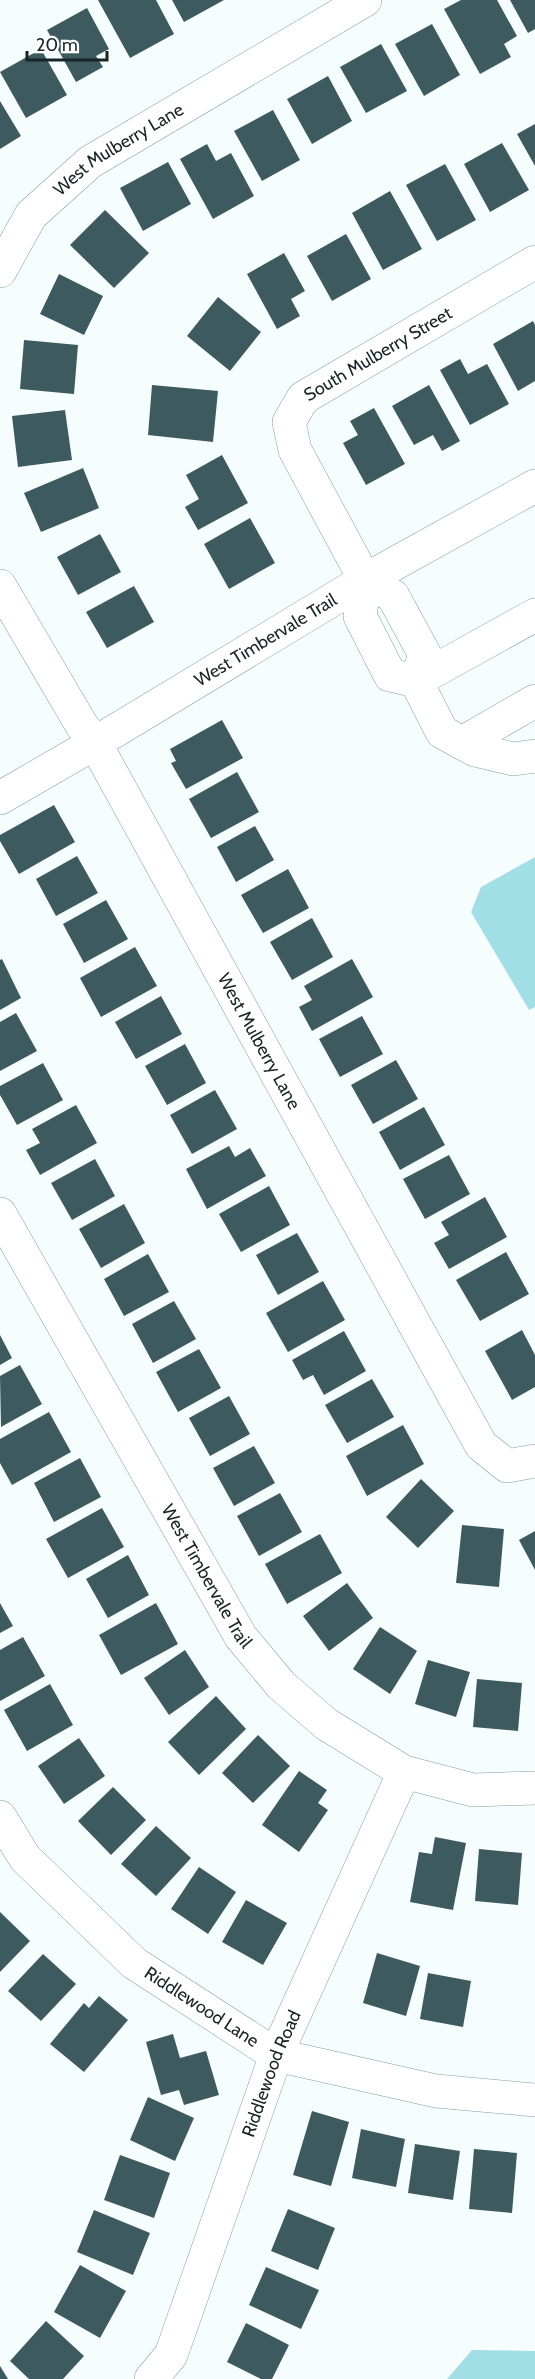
<svg xmlns="http://www.w3.org/2000/svg" width="535" height="2379" font-family="Cabin,sans-serif">
	<rect width="100%" height="100%" fill="#f6fdfe"/>
	<path fill="#a2dee6" d="M535,857v150l-6,3 -58,-98 10,-25z
		M472,2350l63,1v28h-88z"/>
	<path fill="#3d5b5f" d="M98,0h58l18,34 -44,24z
		M172,0h52l-40,22z
		M461,0h36l20,36 -13,8 7,13 -31,17 -36,-65z
		M510,0h25v29l-7,4z
		M87,8l22,41 -13,7 7,11 -27,15 -29,-52z
		M432,24l28,51 -36,21 -29,-52z
		M381,44l26,47 -41,22 -26,-46z
		M41,49l26,46 -41,23 -26,-46z
		M328,76l24,45 -40,23 -25,-45z
		M0,101l21,35 -21,13z
		M273,110l27,50 -38,21 -28,-50z
		M535,124v42l-18,-32z
		M502,143l27,47 -39,22 -26,-48z
		M207,144l9,17 15,-8 23,43 -41,23 -33,-60z
		M168,162l23,42 -48,27 -23,-43z
		M445,164l31,56 -39,21 -31,-56z
		M390,191l32,58 -39,21 -31,-57z
		M105,210l44,43 -35,35 -44,-43z
		M346,234l25,45 -39,22 -25,-45z
		M284,253l21,38 -14,8 9,17 -23,13 -30,-55z
		M59,274l44,22 -19,39 -44,-21z
		M218,297l43,35 -31,39 -43,-35z
		M533,321l2,4v56l-17,10 -25,-47z
		M24,340l54,5 -4,49 -54,-5z
		M460,359l8,15 19,-10 22,40 -39,21 -30,-55z
		M152,385l66,6 -5,51 -65,-7z
		M429,385l31,56 -18,10 -9,-16 -19,10 -22,-39z
		M374,408l31,56 -39,21 -23,-42 15,-8 -8,-14z
		M65,410l7,50 -54,7 -6,-51z
		M222,455l26,48 -50,27 -13,-23 14,-8 -13,-24z
		M83,468l16,40 -58,24 -17,-39z
		M250,518l25,45 -46,26 -25,-45z
		M100,534l21,38 -43,23 -21,-38z
		M134,586l20,36 -47,26 -21,-36z
		M222,720l21,38 -57,31 -15,-26 5,-2 -6,-12z
		M237,772l22,40 -48,26 -22,-39z
		M54,805l21,37 -56,32 -19,-33v-6z
		M255,826l19,34 -38,22 -19,-35z
		M77,856l21,37 -42,23 -20,-37z
		M288,869l21,39 -46,25 -22,-38z
		M106,900l22,39 -44,24 -21,-39z
		M312,918l21,39 -41,23 -22,-38z
		M135,947l22,39 -56,31 -21,-39z
		M2,959l19,39 -21,12v-50z
		M352,959l21,38 -61,34 -13,-24 13,-7 -8,-14z
		M161,996l21,38 -46,25 -21,-37z
		M16,1013l21,38 -37,20v-49z
		M362,1016l21,38 -43,23 -21,-38z
		M185,1044l21,39 -39,22 -22,-39z
		M396,1060l22,39 -45,25 -22,-39z
		M43,1063l20,37 -46,25 -17,-30v-9z
		M215,1090l22,39 -45,25 -22,-39z
		M76,1105l21,38 -57,32 -14,-25 14,-7 -8,-14z
		M424,1107l21,38 -45,25 -21,-38z
		M229,1146l6,11 15,-9 16,28 -59,33 -21,-40z
		M449,1155l21,39 -45,25 -22,-40z
		M95,1159l20,37 -43,24 -21,-37z
		M269,1186l21,39 -49,27 -22,-38z
		M485,1197l22,40 -58,32 -15,-26 15,-8 -8,-13z
		M124,1204l21,39 -44,25 -22,-39z
		M297,1233l22,39 -41,23 -22,-40z
		M506,1252l23,42 -49,27 -24,-41z
		M148,1254l21,38 -45,24 -20,-37z
		M323,1281l22,39 -57,32 -22,-39z
		M174,1301l22,38 -43,24 -21,-39z
		M522,1330l13,25v32l-23,13 -27,-49z
		M344,1331l22,40 -42,24 -11,-20 -10,5 -11,-20z
		M0,1335l12,23 -12,7z
		M199,1349l22,39 -43,24 -22,-40z
		M20,1365l22,39 -41,23 -1,-51z
		M372,1379l22,38 -47,26 -22,-38z
		M229,1396l21,38 -40,22 -21,-38z
		M49,1412l22,40 -59,33 -12,-22v-24z
		M403,1425l21,39 -57,32 -21,-40z
		M254,1446l21,37 -41,23 -21,-38z
		M80,1458l21,39 -47,25 -20,-39z
		M421,1479l33,32 -36,37 -32,-31z
		M280,1493l22,39 -43,24 -22,-40z
		M102,1508l22,39 -56,31 -22,-39z
		M462,1525l42,4 -5,58 -43,-4z
		M535,1531v39l-16,-30z
		M320,1534l22,39 -55,31 -22,-40z
		M128,1555l21,40 -41,23 -22,-39z
		M347,1583l26,35 -44,33 -26,-35z
		M0,1603l13,23 -13,7z
		M156,1603l22,41 -57,31 -22,-40z
		M380,1627l37,24 -27,43 -37,-25z
		M23,1637l22,39 -45,25v-51z
		M185,1650l24,37 -40,28 -25,-37z
		M428,1660l42,12 -14,45 -41,-13z
		M477,1679l45,4 -4,48 -45,-4z
		M50,1684l23,41 -46,26 -23,-41z
		M216,1696l30,33 -47,46 -31,-33z
		M258,1735l32,31 -37,37 -31,-30z
		M79,1738l26,38 -41,28 -26,-38z
		M299,1771l28,19 -9,13 10,7 -29,42 -37,-27z
		M113,1787l33,33 -35,35 -33,-34z
		M156,1826l35,32 -35,38 -35,-32z
		M435,1837l31,6 -13,67 -43,-8 9,-50 13,2z
		M479,1849l43,4 -4,52 -43,-4z
		M199,1867l37,25 -28,42 -37,-25z
		M246,1900l41,23 -24,42 -41,-23z
		M0,1912l30,29 -30,31z
		M377,1953l43,13 -14,50 -43,-13z
		M43,1954l33,30 -35,37 -33,-30z
		M428,1973l43,8 -8,46 -43,-8z
		M99,1996l29,24 -44,52 -34,-28 34,-41 5,5z
		M173,2034l7,24 26,-7 13,44 -35,10 -5,-15 -18,5 -15,-53z
		M148,2097l46,21 -19,43 -45,-21z
		M312,2111l37,11 -18,64 -38,-11z
		M361,2129l44,10 -9,48 -44,-9z
		M415,2144l45,7 -7,49 -45,-7z
		M474,2149l43,4 -5,60 -43,-4z
		M120,2155l50,18 -16,45 -50,-18z
		M288,2209l47,19 -17,42 -47,-19z
		M94,2210l56,23 -17,42 -56,-23z
		M80,2265l46,26 -26,47 -46,-26z
		M266,2267l53,23 -18,39 -52,-24z
		M46,2321l38,35 -21,23h-34l-19,-18z
		M246,2323l43,22 -17,34h-11l-34,-17z
		M0,2366l8,13h-8z"/>
	<g fill="none" stroke-linecap="round" stroke-linejoin="round">
		<defs>
			<g id="minor">
				<path id="s1" d="M0,271l31,-56 59,-53 275,-162"/>
				<path id="s2" d="M365,580l-70,-130 -6,-28 14,-24 232,-136"/>
				<path d="M365,580l28,16 32,59 -9,26 26,51 33,18 38,9 22,-3"/>
				<path d="M365,580l-5,36 30,59 26,6 119,-66"/>
				<path id="s3" d="M0,586l81,138 14,19 386,702 26,21 28,-5"/>
				<path d="M462,743l73,-42"/>
				<path id="s4" d="M0,798l95,-55 270,-163 170,-94"/>
				<path id="s5" d="M0,1214l241,423 40,48 45,39 78,48 69,18 62,-2"/>
				<path id="s6" d="M0,1817l25,41 109,105 142,92 160,36 99,9"/>
				<path id="s7" d="M151,2379l20,-24 105,-300 128,-283"/>
			</g>
		</defs>
		<use href="#minor" stroke="#81a1a5" stroke-width="34"/>
		<use href="#minor" stroke="#fff" stroke-width="33"/>
	</g>
	<g text-anchor="middle" stroke-width="6" stroke-linejoin="round" paint-order="stroke">
		<g font-size="18" fill="#182527" stroke="#fff">
			<text dy="6" stroke="none"><textPath href="#s1" startOffset="174">West Mulberry Lane</textPath></text>
			<text dy="6" stroke="none"><textPath href="#s2" startOffset="291">South Mulberry Street</textPath></text>
			<text dy="6" stroke="none"><textPath href="#s4" startOffset="309">West Timbervale Trail</textPath></text>
			<text dy="6" stroke="none"><textPath href="#s3" startOffset="524">West Mulberry Lane</textPath></text>
			<text dy="6" stroke="none"><textPath href="#s5" startOffset="417">West Timbervale Trail</textPath></text>
			<text dy="6" stroke="none"><textPath href="#s6" startOffset="280">Riddlewood Lane</textPath></text>
			<text dy="6" stroke="none"><textPath href="#s7" startOffset="330">Riddlewood Road</textPath></text>
		</g>
	</g>
	<path d="M27 51v9h80v-9" fill="none" stroke="#182527" stroke-width="3"/>
	<text x="36" y="51" font-size="18" fill="#182527" stroke="#ffffff" stroke-width="4.5" paint-order="stroke">20 m</text>
</svg>
